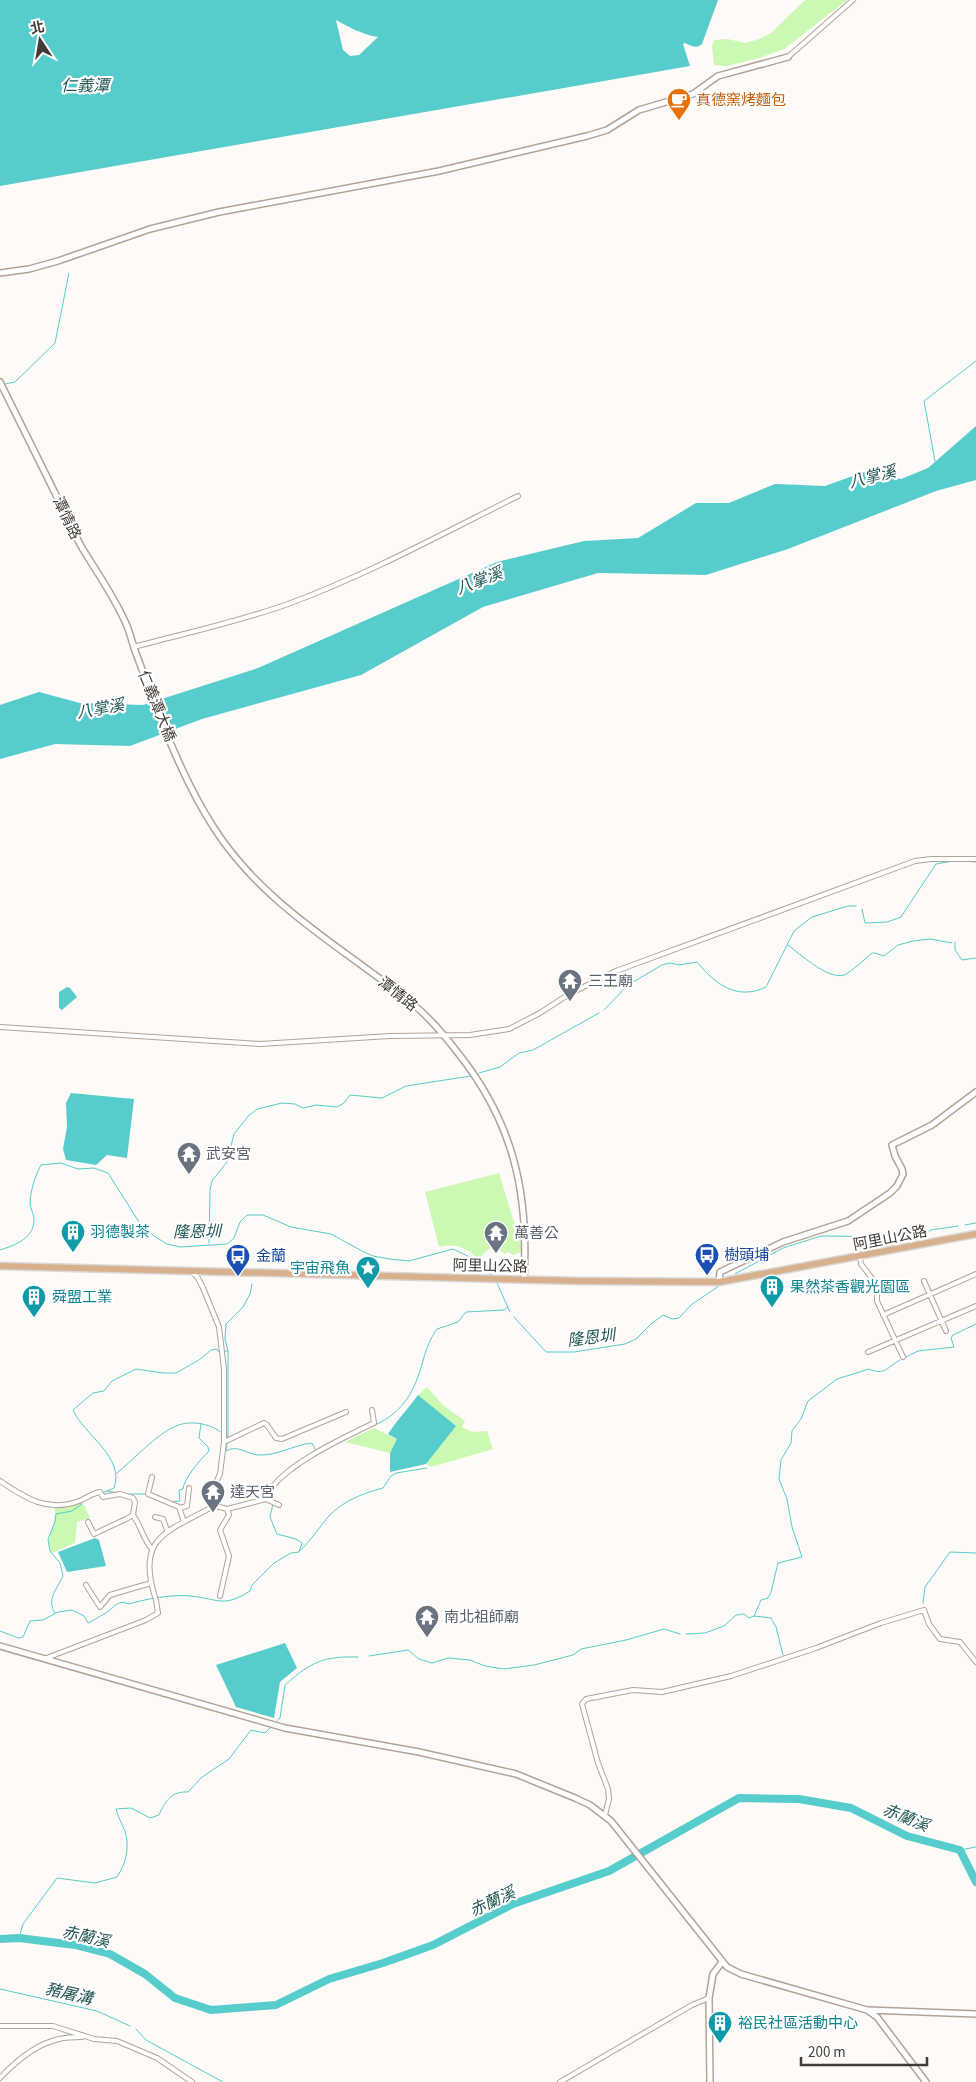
<svg xmlns="http://www.w3.org/2000/svg" width="976" height="2082" font-family="'Source Sans 3','Noto Sans TC',sans-serif">
	<rect width="100%" height="100%" fill="#fdfaf7"/>
	<path fill="#cbf9b3" d="M805,0h42l-63,49 -25,9 -32,8 -13,-1 -2,-19 2,-6 13,-1 19,4 13,-4 12,-6z
		M499,1173l24,78 -10,4 -4,-3 -4,2 -10,-7 -6,2 -11,10c-12,-12 -23,-16 -39,-12l-14,-55z
		M427,1387l17,19 21,15 -3,6 10,5 15,-1 6,18 -62,18 -5,-3 29,-38 -37,-31z
		M374,1428l23,11 -7,14 -45,-11z
		M78,1503l6,2 6,13 -13,4 -2,21 -23,10c-10,-14 7,-29 2,-45z"/>
	<path fill="#57cccc" fill-rule="evenodd" d="M0,0h718l-16,44c-6,5 -11,2 -17,-1l-2,1 7,22 -690,120zM336,20c13,7 27,15 42,17l-19,18 -9,1 -7,-6z
		M976,426v54l-40,11 -148,58 -82,26 -108,-2 -115,34 -122,68 -159,44 -72,27 -75,-2 -55,15v-54l39,-13 41,11 63,2 115,-37 239,-106 87,-21 54,-3 58,-35h33l46,-19 50,2 39,-14 37,7 27,-11z
		M67,987l3,1 7,9 -15,13 -3,-2v-16z
		M71,1093l63,6 -7,59 -20,-3 -11,10 -30,-5 -3,-11 4,-22 -1,-24z
		M418,1395l38,31 -30,38 -36,8v-19l7,-14 -9,-5c9,-14 20,-25 30,-39z
		M95,1538l4,2 7,26 -39,6 -9,-20z
		M285,1643l12,25 -17,14 -6,36 -38,-11 -20,-42z"/>
	<g fill="none" stroke-linecap="round" stroke-linejoin="round">
		<path stroke="#57cccc" stroke-width="1" d="M5,384l10,-2 40,-39 14,-70
			M935,461l-11,-60 52,-40
			M964,861l12,1
			M862,909l3,14 22,-1 14,-5 35,-53 17,-3
			M955,942v8l7,10 14,-2
			M788,945c12,9 40,35 56,30 7,-3 21,-16 28,-22h3l9,3 14,-11 15,-4 17,-2 22,4
			M604,1010l24,-25 34,-20 8,-2 9,2 18,-3c18,22 40,39 69,25l28,-56 18,-14 36,-11h8
			M479,1073l21,-6 19,-14 14,-3 66,-37
			M251,1114l6,-5 25,-6 13,1 8,4 13,-3 21,2 7,-4 6,-8 32,3 24,-12 65,-10
			M965,1225l11,-2
			M209,1243l1,-53 2,-9 15,-19 7,-28 16,-20
			M0,1250c16,-5 35,-12 34,-32 -1,-6 -4,-10 -4,-16 1,-13 5,-26 11,-37l20,-2 17,6 16,-1 14,5 31,49 15,14 13,8 13,3 47,-3 7,-6 6,-16 7,-7h16l28,12 40,7 33,18 9,4 17,3 19,2 44,-12 19,9 21,18
			M735,1274l48,-26 38,-12 100,1 10,-7 27,-4
			M497,1283l13,29
			M514,1317l32,35h28l51,-8 11,-5 15,-15 12,-9 9,4 7,-1 12,-13 28,-19
			M224,1351h4l-3,-12 1,-15 17,-17 7,-13 2,-10
			M228,1351v88
			M906,1357l12,-6 36,-4 -3,-9 2,-3 23,-11
			M375,1425c29,-13 40,-35 48,-64 3,-12 7,-22 14,-32l21,-7 8,-10 38,-2 4,-3
			M227,1443l-1,8c12,-7 22,4 33,4 17,1 35,-10 53,-12l3,6 4,2
			M293,1471l7,-5
			M117,1473c16,-13 41,-40 59,-47 14,-6 34,-3 46,7
			M107,1491l11,2
			M102,1493l12,-5c11,-31 -29,-52 -41,-78l20,-17 11,-2 8,-10 24,-12 27,4h13l23,-13 12,-10 6,-1 2,3h1
			M124,1494h24
			M152,1494l14,6
			M172,1502l8,-1 -1,-11 4,-1c1,-11 18,-30 26,-38l-1,-4 -9,-9 2,-14
			M300,1551c11,-11 19,-23 28,-34 14,-16 36,-24 55,-29l8,-12 5,-3 31,-5
			M923,1603l2,-16 25,-35 26,1
			M55,1613c-9,-13 2,-24 8,-37l-3,-13 -10,-12 -2,-12 7,-17 1,-8 16,-3 10,-7 -1,-2
			M754,1616l17,2 5,9 7,28
			M0,1631l18,7 5,-1 7,-16 13,-1 15,-8 14,-2 12,6 4,7c6,-3 13,-7 19,-11 8,-5 11,-13 22,-8 16,-5 45,-10 62,-8 28,3 32,12 59,-5l2,-6 22,-22 17,-10 8,-1 3,-9 -6,-4 -19,-5 -7,-17 3,-13
			M686,1634l19,-1 19,-7 12,-11 8,-1 5,4 5,-2 7,-16 7,-2 3,-6 7,-29 24,-6 -10,-30 -5,-28 -8,-20 2,-19 10,-17 1,-12 9,-12 7,-18 29,-22 32,-10c16,7 18,-2 31,-9
			M369,1656l39,-6 11,9 13,4 16,-5 22,2 15,6 19,3 30,-4 39,-10 8,-6 45,-9 38,-11 16,5
			M277,1721l3,-3 5,-33c26,-23 38,-29 73,-28
			M960,1850l16,-3
			M19,1938l4,-14 34,-46 38,5 22,-6c9,-14 13,-29 8,-46 -3,-7 -7,-14 -9,-22l15,-1 19,10 9,-3c6,-14 13,-24 29,-23l14,-15 27,-18 22,-29 14,3 6,-6
			M0,1989l97,22 33,15
			M136,2029l10,11 77,42"/>
		<path stroke="#57cccc" stroke-width="8" d="M0,1939l19,-1 56,7 35,9 35,20 30,24 36,12 65,-5 53,-26 54,-16 50,-18 80,-41 96,-33 130,-73 60,1 52,9 56,28 53,14 16,32"/>
		<defs>
			<path id="minor" d="M788,57l65,-57
				M134,647c51,-14 104,-25 154,-43 79,-29 154,-70 230,-108
				M0,1027l260,17 130,-8 80,-1 39,-6 31,-16 29,-19 47,-23 299,-110 16,-2h45
				M860,1256l1,8 16,21v16l26,56
				M924,1281l22,50
				M883,1315l93,-41
				M868,1352l108,-46
				M224,1442l40,-19 3,2 9,13 6,1 64,-27
				M152,1477l-4,17 31,13 5,15
				M0,1481c25,17 48,32 79,20 8,-3 13,-8 21,-9l3,5 17,-3 13,4 2,4 -2,13c8,11 10,24 19,34
				M266,1499c8,-30 81,-63 108,-76l-2,-13
				M212,1505l15,4 39,-10 13,6
				M180,1508l7,-2 2,-18
				M155,1517l8,2 4,11
				M88,1522l6,12 32,-15 7,-4
				M86,1585l14,22 10,-12 41,-12
				M220,1596l9,-40 -9,-26 9,-15 -2,-6
				M155,1597c-19,-60 12,-65 57,-90l2,-20 6,-13 4,-32v-73l-5,-42 -16,-39 -5,-10 -6,-6
				M44,1659l102,-39 12,-7 -2,-13
				M605,1815l4,-16 -1,-10 -10,-26 -16,-59 4,-5 47,-9 29,2 69,-16 85,-28 65,-25 43,-13 5,14 11,15 20,3 16,20
				M0,2026h53l41,13 23,2 40,17 35,24
				M0,2078c16,-17 36,-34 59,-39 8,-2 15,-2 23,-2
				M560,2082l132,-77 17,-7"/>
			<path id="tertiary" d="M0,273l29,-4 29,-8 92,-32 69,-17 220,-41 148,-35 20,-6 32,-20 54,-16 25,-18 70,-19
				M0,382c18,37 37,74 55,111 9,17 17,36 26,53 16,27 34,51 46,80 4,10 6,20 10,30 21,57 44,121 77,172 50,78 130,120 200,177 17,14 31,31 44,48 55,69 71,139 66,226
				M719,1282l1,-10 63,-30 65,-21 42,-28 7,-7 6,-12 -1,-5 -7,-13 -3,-11 40,-20 44,-33
				M0,1646l285,82 134,24 97,22 59,24 15,7 21,16 116,146 14,7 126,36 10,7 49,65
				M868,2010l108,4
				M710,2082l-1,-84 4,-24 9,-12"/>
			<path id="primary" d="M0,1266l579,15 140,1 257,-48"/>
		</defs>
		<use href="#minor" stroke="#b1a397" stroke-width="6"/>
		<use href="#tertiary" stroke="#b1a397" stroke-width="8"/>
		<use href="#primary" stroke="#d9d8d7" stroke-width="9"/>
		<use href="#minor" stroke="#fff" stroke-width="4"/>
		<use href="#tertiary" stroke="#fff" stroke-width="5"/>
		<use href="#primary" stroke="#d8b08e" stroke-width="6"/>
	</g>
	<defs>
		<symbol id="cafe-pin" viewBox="-11 -11 22 30"><path d="M0 17L-7.5 6A9.5 9.5 0 1 1 7.5 6Z" fill="#e8710a" stroke="#fff"/><path d="M-5.5-4.5H6V0H3Q3 3.5 0 3.5H-2.5Q-5.5 3.5-5.5 0ZM3-3.2v2h1.7v-2ZM-6 4.5H4V6H-6Z" fill="#fff"/></symbol>
		<symbol id="temple-pin" viewBox="-11 -11 22 30"><path d="M0 17L-7.5 6A9.5 9.5 0 1 1 7.5 6Z" fill="#6b7280" stroke="#fff"/><path d="M0-6L5-2H3V0L6.5 2.5H4V6H1.5V3h-3V6H-4V2.5H-6.5L-3 0V-2H-5Z" fill="#fff"/></symbol>
		<symbol id="building-pin" viewBox="-11 -11 22 30"><path d="M0 17L-7.5 6A9.5 9.5 0 1 1 7.5 6Z" fill="#0f9aa8" stroke="#fff"/><path d="M-4-6H4V6H1V3H-1V6H-4ZM-2.5-4.3h1.7v1.8h-1.7ZM.8-4.3h1.7v1.8H.8ZM-2.5-1h1.7V.8h-1.7ZM.8-1h1.7V.8H.8Z" fill="#fff"/></symbol>
		<symbol id="bus-pin" viewBox="-11 -11 22 30"><path d="M0 17L-7.5 6A9.5 9.5 0 1 1 7.5 6Z" fill="#1a4fb4" stroke="#fff"/><path d="M-5-6H5V4H4V6H2V4H-2V6H-4V4H-5ZM-3.5-4V0h7V-4ZM-3.5 1.2v1.5H-2V1.2ZM2 1.2v1.5H3.5V1.2Z" fill="#fff"/></symbol>
		<symbol id="sight-pin" viewBox="-11 -11 22 30"><path d="M0 17L-7.5 6A9.5 9.5 0 1 1 7.5 6Z" fill="#0f9aa8" stroke="#fff"/><path d="M0-6L1.8-2.2L6-1.7L2.9 1.2L3.7 5.4L0 3.3L-3.7 5.4L-2.9 1.2L-6-1.7L-1.8-2.2Z" fill="#fff"/></symbol>
	</defs>
	<g fill-rule="evenodd">
		<use href="#cafe-pin" x="665" y="86" width="28" height="38"/>
		<use href="#temple-pin" x="556" y="967" width="28" height="38"/>
		<use href="#temple-pin" x="175" y="1140" width="28" height="38"/>
		<use href="#building-pin" x="59" y="1218" width="28" height="38"/>
		<use href="#temple-pin" x="482" y="1219" width="28" height="38"/>
		<use href="#bus-pin" x="693" y="1241" width="28" height="38"/>
		<use href="#bus-pin" x="224" y="1242" width="28" height="38"/>
		<use href="#sight-pin" x="354" y="1254" width="28" height="38"/>
		<use href="#building-pin" x="758" y="1273" width="28" height="38"/>
		<use href="#building-pin" x="20" y="1283" width="28" height="38"/>
		<use href="#temple-pin" x="199" y="1478" width="28" height="38"/>
		<use href="#temple-pin" x="413" y="1603" width="28" height="38"/>
		<use href="#building-pin" x="706" y="2009" width="28" height="38"/>
	</g>
	<g text-anchor="middle" stroke-width="4.5" stroke-linejoin="round" paint-order="stroke">
		<g font-size="15" fill="#c56008" stroke="#fff" text-anchor="start">
			<text x="696" y="105">真德窯烤麵包</text>
		</g>
		<g font-size="15" fill="#403b36" stroke="#fff">
			<text transform="translate(67 518) rotate(64)" y="5">潭情路</text>
			<text transform="translate(157 706) rotate(68)" y="5">仁義潭大橋</text>
			<text transform="translate(398 994) rotate(38)" y="5">潭情路</text>
			<text transform="translate(890 1238) rotate(-11)" y="5">阿里山公路</text>
			<text transform="translate(490 1266) rotate(1)" y="5">阿里山公路</text>
		</g>
		<g font-size="15" fill="#5b616d" stroke="#fff" text-anchor="start">
			<text x="588" y="986">三王廟</text>
			<text x="206" y="1159">武安宮</text>
			<text x="514" y="1238">萬善公</text>
			<text x="230" y="1497">達天宮</text>
			<text x="444" y="1622">南北祖師廟</text>
		</g>
		<g font-size="15" fill="#0d838f" stroke="#fff" text-anchor="start">
			<text x="90" y="1237">羽德製茶</text>
			<text x="350" y="1273" text-anchor="end">宇宙飛魚</text>
			<text x="790" y="1292">果然茶香觀光園區</text>
			<text x="52" y="1302">舜盟工業</text>
			<text x="738" y="2028">裕民社區活動中心</text>
		</g>
		<g font-size="15" fill="#164399" stroke="#fff" text-anchor="start">
			<text x="724" y="1260">樹頭埔</text>
			<text x="256" y="1261">金蘭</text>
		</g>
		<g font-size="16" font-style="italic" fill="#255" stroke="#fff">
			<text x="85" y="91">仁義潭</text>
			<text transform="translate(872 476) rotate(-14)" y="6">八掌溪</text>
			<text transform="translate(479 580) rotate(-21)" y="6">八掌溪</text>
			<text transform="translate(100 708) rotate(-10)" y="6">八掌溪</text>
			<text transform="translate(197 1231) rotate(-1)" y="6">隆恩圳</text>
			<text transform="translate(591 1337) rotate(-7)" y="6">隆恩圳</text>
			<text transform="translate(906 1817) rotate(22)" y="6">赤蘭溪</text>
			<text transform="translate(492 1901) rotate(-25)" y="6">赤蘭溪</text>
			<text transform="translate(86 1936) rotate(13)" y="6">赤蘭溪</text>
			<text transform="translate(69 1993) rotate(13)" y="6">豬屠溝</text>
		</g>
	</g>
	<g transform="translate(40 40) rotate(348)" stroke="#ffffff" stroke-width="4" paint-order="stroke">
	<path d="M0-4L9 19L0 12L-9 19Z" fill="#403b36"/>
	<text y="-8" font-size="14" font-weight="bold" text-anchor="middle" fill="#403b36">北</text>
	</g>
	<path d="M801 2057v8h126v-8" fill="none" stroke="#403b36" stroke-width="2.5"/>
	<text x="808" y="2057" font-size="15" fill="#403b36" stroke="#ffffff" stroke-width="4" paint-order="stroke">200 m</text>
</svg>
